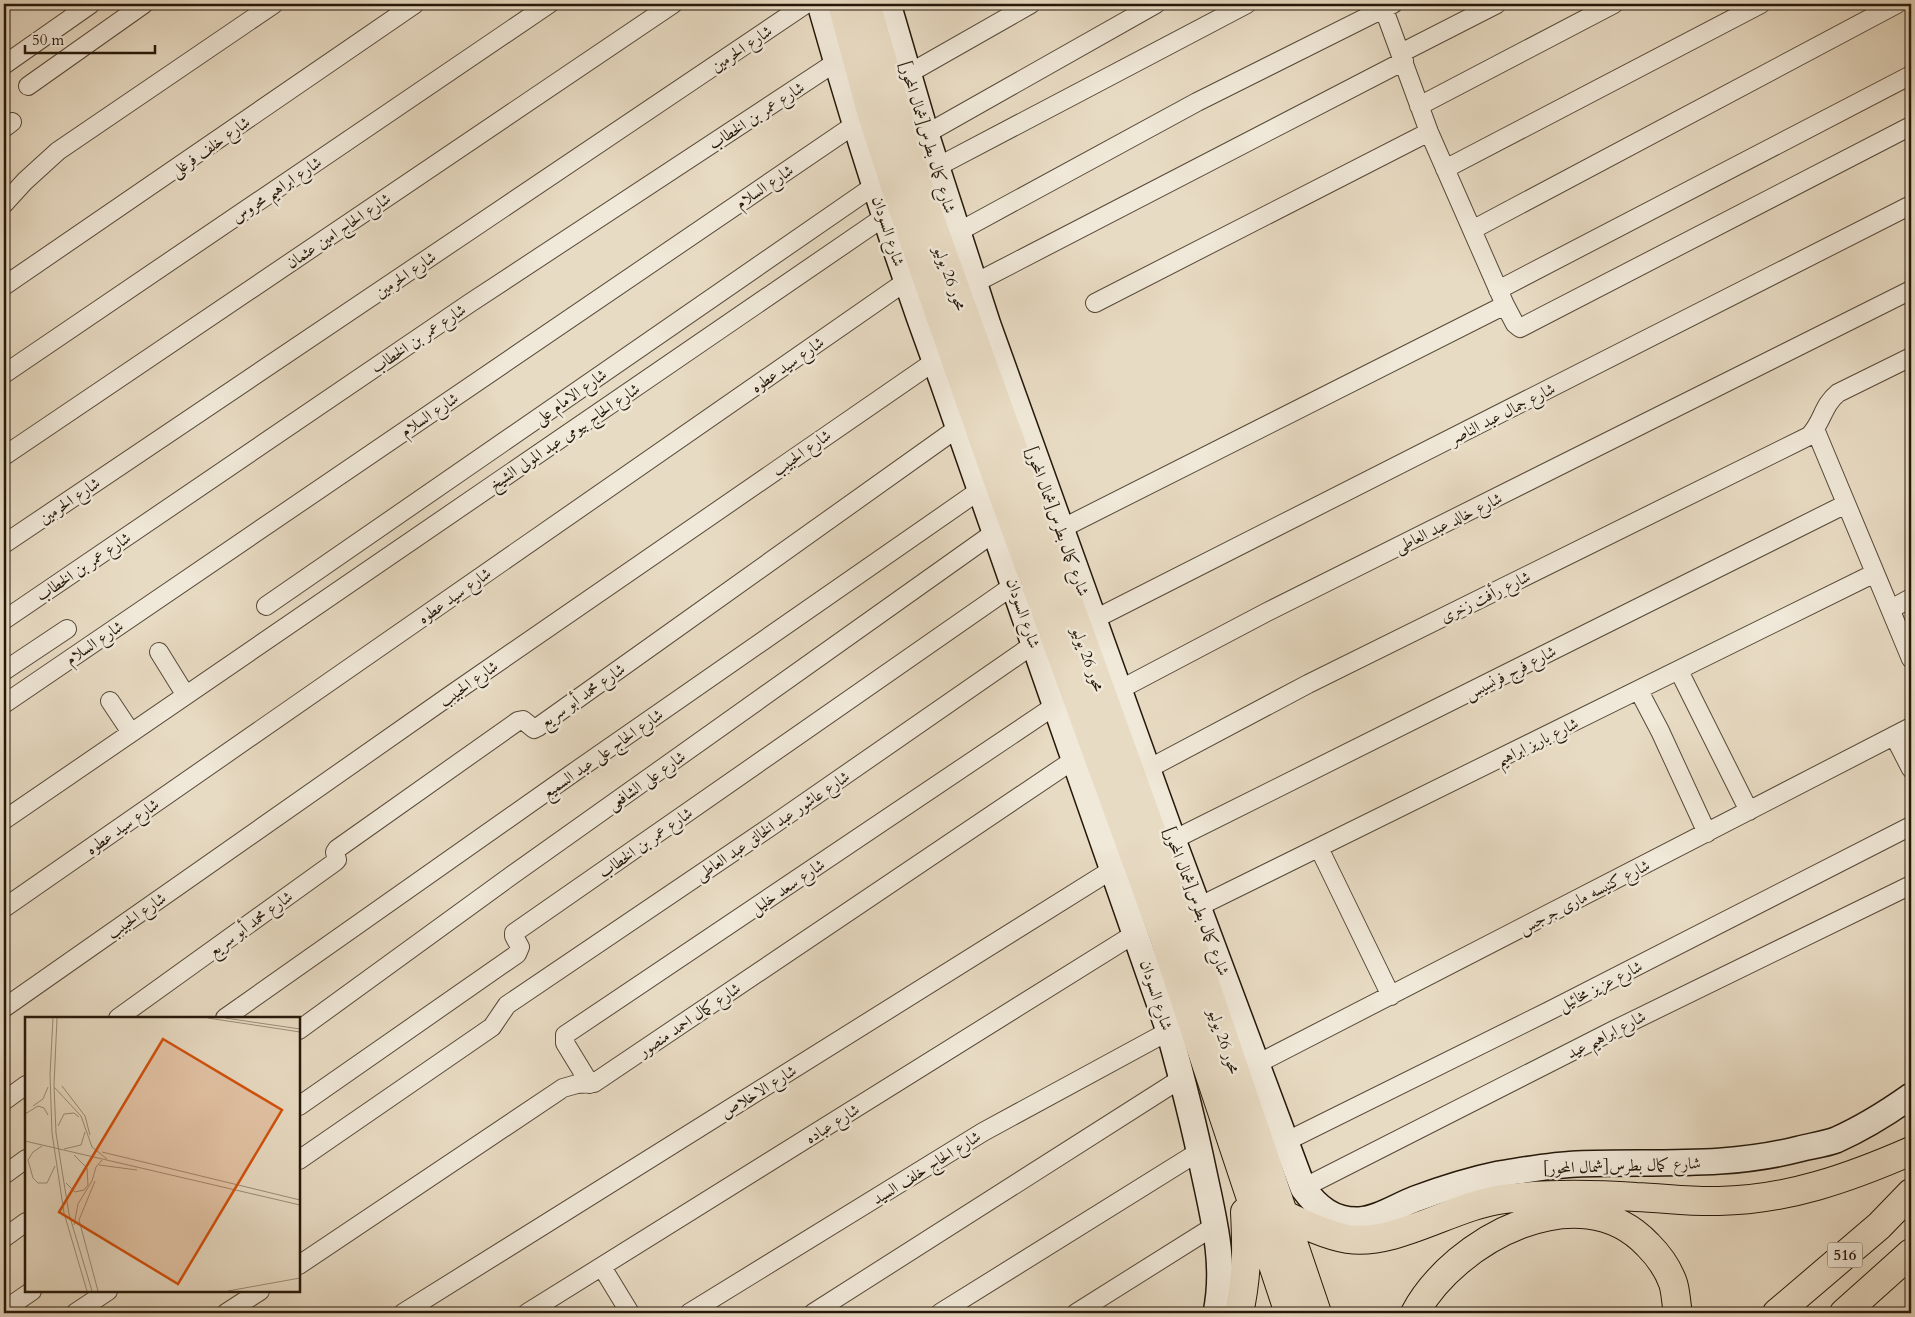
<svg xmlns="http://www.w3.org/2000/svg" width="1915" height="1317" font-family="Cardo,Amiri,serif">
	<rect width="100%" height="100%" fill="#e8dbc3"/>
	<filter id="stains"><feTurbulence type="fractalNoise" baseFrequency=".004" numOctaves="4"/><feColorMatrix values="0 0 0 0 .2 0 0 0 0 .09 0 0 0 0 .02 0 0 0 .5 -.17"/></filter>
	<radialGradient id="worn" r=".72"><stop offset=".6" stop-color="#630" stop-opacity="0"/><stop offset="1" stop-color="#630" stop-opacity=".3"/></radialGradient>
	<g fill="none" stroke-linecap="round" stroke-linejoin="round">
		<defs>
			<path id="street" d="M1382,4l47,128 76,173 10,19 5,4 391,-202
				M1401,53l96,-49
				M4,65l87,-61
				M908,74l123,-70
				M28,86l116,-82
				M1419,106l195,-102
				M4,128l8,-6
				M926,134l230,-130
				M937,167l310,-163
				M1445,169l316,-165
				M4,204l21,-23 33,-30 216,-147
				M1472,230l425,-226
				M958,232l239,-130 196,-98
				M975,283l429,-222
				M4,286l411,-282
				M1498,290l413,-215
				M1095,303l334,-171
				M4,374l545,-370
				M1815,429l96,230
				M4,456l669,-452
				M1061,529l444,-224
				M4,544l802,-540
				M266,606l608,-420
				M1891,609l20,-11
				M4,620l466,-317 366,-241
				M1093,620l818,-415
				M159,652l26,42
				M4,671l63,-42
				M1679,671l70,140
				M1119,690l148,-78 644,-322
				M1639,691l21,40 47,102
				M110,701l20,30
				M4,704l850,-579
				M1894,736l17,33
				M1148,769l160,-85 501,-248c14,-14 13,-30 29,-43l73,-36
				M4,820l880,-603
				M1173,840l673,-336
				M1319,848l72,148
				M1198,907l677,-334
				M4,908l901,-626
				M4,1008l448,-314 483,-333
				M118,1018l217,-156 2,-2 -2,-8 2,-3 181,-128 5,-1 11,9 4,-2 421,-300
				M225,1018l345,-243 410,-285
				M299,1030l209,-152 487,-346
				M1257,1064l654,-337
				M590,1084l-25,-41v-8l491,-330
				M4,1101l22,-16
				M299,1106l218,-152 3,-7 -6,-11v-3l500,-348
				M1287,1141l262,-130 362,-185
				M299,1160l193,-133 15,-22 263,-178 264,-183
				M4,1175l22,-16
				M1303,1188l313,-159 295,-144
				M4,1238l22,-16
				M299,1265l264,-177 14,-4 17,-1 481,-324
				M602,1267l28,46
				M4,1310l28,-19
				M75,1313l33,-22
				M226,1313l34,-22
				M403,1313l710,-444
				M527,1313l609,-380
				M689,1313l294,-181 186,-101
				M813,1313l369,-235
				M940,1313l260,-162
				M1076,1313l140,-88"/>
			<path id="secondary" d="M820,4c36,128 77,254 123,379l226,648c13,47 25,94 35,142 10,47 22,92 12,140
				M888,4l38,130 62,191 185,515 130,348c14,19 30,33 56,32 19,-1 38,-14 56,-21 27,-10 55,-19 84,-25 26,-4 52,-9 78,-10 75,-3 149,4 222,-15 12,-3 26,-5 37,-9 27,-12 51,-27 75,-44"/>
			<path id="highway" d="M842,4l30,111 28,86 94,269 170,467 125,376
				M866,4l55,190 265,733 131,386
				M1285,1215c20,10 41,20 63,24 49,7 106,-34 156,-40 44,-6 88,-5 132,-2 28,1 55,5 83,4 68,-1 130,-23 192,-50
				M1239,1313c8,-37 8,-63 6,-101
				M1415,1313c39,-73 165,-141 233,-68 11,11 20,24 25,38 3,9 3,21 5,30
				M1777,1313l102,-87 32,-33
				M1844,1313l67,-60"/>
		</defs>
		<use href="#street" stroke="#564938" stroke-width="20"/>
		<use href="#secondary" stroke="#25180a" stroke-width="28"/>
		<use href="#highway" stroke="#25180a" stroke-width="30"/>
		<use href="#street" stroke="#f0e8d8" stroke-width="18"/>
		<use href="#secondary" stroke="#f0e8d8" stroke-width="25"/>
		<use href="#highway" stroke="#e8dbc3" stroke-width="28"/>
	</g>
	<g text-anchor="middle" stroke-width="5" stroke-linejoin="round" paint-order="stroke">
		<rect fill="#f0e8d8" stroke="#625648" stroke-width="1" x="1827.5" y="1242.5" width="35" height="25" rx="4"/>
		<g font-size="15" font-weight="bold" fill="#25180a">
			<text x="1845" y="1260">516</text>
		</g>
		<g font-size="16" fill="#25180a" stroke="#f0e8d8">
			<text transform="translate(741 48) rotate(-34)" y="6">شارع الحرمين</text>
			<text transform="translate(756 115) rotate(-33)" y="6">شارع عمر بن الخطاب</text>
			<text transform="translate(928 137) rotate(73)" y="6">شارع كمال بطرس[شمال المحور]</text>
			<text transform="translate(210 146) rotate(-35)" y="6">شارع خلف فرغلى</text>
			<text transform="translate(764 186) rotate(-34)" y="6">شارع السلام</text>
			<text transform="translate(276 189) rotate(-34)" y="6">شارع ابراهيم محروس</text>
			<text transform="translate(338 230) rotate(-34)" y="6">شارع الحاج امين عثمان</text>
			<text transform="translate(889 231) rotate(72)" y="6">شارع السودان</text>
			<text transform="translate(405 274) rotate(-34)" y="6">شارع الحرمين</text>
			<text transform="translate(951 278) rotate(70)" y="6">محور 26 يوليو</text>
			<text transform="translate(418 338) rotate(-34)" y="6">شارع عمر بن الخطاب</text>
			<text transform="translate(787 364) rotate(-35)" y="6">شارع سيد عطوه</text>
			<text transform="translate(570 396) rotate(-35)" y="6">شارع الامام على</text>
			<text transform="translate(1502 413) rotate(-27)" y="6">شارع جمال عبد الناصر</text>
			<text transform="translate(429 414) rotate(-34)" y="6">شارع السلام</text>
			<text transform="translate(564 436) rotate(-34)" y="6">شارع الحاج بيومى عبد المولى الشيخ</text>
			<text transform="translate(801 452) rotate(-35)" y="6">شارع الحبيب</text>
			<text transform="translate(69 500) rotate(-34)" y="6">شارع الحرمين</text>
			<text transform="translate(1058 521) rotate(70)" y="6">شارع كمال بطرس[شمال المحور]</text>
			<text transform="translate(1448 522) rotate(-26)" y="6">شارع خالد عبد العاطى</text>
			<text transform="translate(83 566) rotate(-34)" y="6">شارع عمر بن الخطاب</text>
			<text transform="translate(454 595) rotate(-35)" y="6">شارع سيد عطوه</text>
			<text transform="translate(1485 596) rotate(-26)" y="6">شارع رأفت زخرى</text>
			<text transform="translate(1024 613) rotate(71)" y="6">شارع السودان</text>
			<text transform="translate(94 642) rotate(-34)" y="6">شارع السلام</text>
			<text transform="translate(1089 659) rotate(70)" y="6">محور 26 يوليو</text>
			<text transform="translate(1510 672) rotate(-27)" y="6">شارع فرج فرنسيس</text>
			<text transform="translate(468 683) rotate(-35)" y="6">شارع الحبيب</text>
			<text transform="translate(582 695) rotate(-35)" y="6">شارع محمد أبو سريع</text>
			<text transform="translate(1537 741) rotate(-26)" y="6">شارع باريز ابراهيم</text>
			<text transform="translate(602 753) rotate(-35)" y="6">شارع الحاج على عبد السميع</text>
			<text transform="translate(646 780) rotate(-35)" y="6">شارع على الشافعى</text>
			<text transform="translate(772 825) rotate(-34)" y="6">شارع عاشور عبد الخالق عبد العاطى</text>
			<text transform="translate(122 826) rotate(-35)" y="6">شارع سيد عطوه</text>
			<text transform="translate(645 842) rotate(-35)" y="6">شارع عمر بن الخطاب</text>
			<text transform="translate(787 886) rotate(-34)" y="6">شارع سعد خليل</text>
			<text transform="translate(1584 896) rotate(-27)" y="6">شارع كنيسه مارى جرجس</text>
			<text transform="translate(1197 901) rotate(69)" y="6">شارع كمال بطرس[شمال المحور]</text>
			<text transform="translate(136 915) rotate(-35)" y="6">شارع الحبيب</text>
			<text transform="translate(250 923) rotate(-36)" y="6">شارع محمد أبو سريع</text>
			<text transform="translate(1600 985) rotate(-27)" y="6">شارع عزيز مخائيل</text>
			<text transform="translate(1157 995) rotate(72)" y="6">شارع السودان</text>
			<text transform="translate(689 1019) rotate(-34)" y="6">شارع كمال احمد منصور</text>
			<text transform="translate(1606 1034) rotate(-27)" y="6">شارع ابراهيم عيد</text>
			<text transform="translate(1225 1041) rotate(71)" y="6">محور 26 يوليو</text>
			<text transform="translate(758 1091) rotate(-32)" y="6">شارع الاخلاص</text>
			<text transform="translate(832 1123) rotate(-32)" y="6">شارع عباده</text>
			<text transform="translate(1622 1165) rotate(-2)" y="6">شارع كمال بطرس[شمال المحور]</text>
			<text transform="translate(926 1167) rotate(-32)" y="6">شارع الحاج خلف السيد</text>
		</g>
	</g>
	<g transform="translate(25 1017)">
		<rect width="275" height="275" fill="#e8dbc3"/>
		<path fill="none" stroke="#9a8d79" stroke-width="1" d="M28,1l-3,57 2,58 12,80 23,78M32,1l-3,67 2,48 13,81 23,77M183,1l92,14M200,1l75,11M37,69l23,30 5,19M29,70l27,29 11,31 15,12M8,89l10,-7 5,-12M0,97l13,-8 6,2 4,7M33,109l6,-12 10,-1 5,4M0,124l275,64M17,129l-9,6 -5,8 5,18 5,5h9l8,-17M39,132l17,-4 4,-13M77,135l198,48M74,148l38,5M70,164l-16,39 19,71M41,166l9,9 9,-2 4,-5 -1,-17 -13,-13M49,208l4,-21 14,-23 4,-14 6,-7M203,274l72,-13"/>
		<path fill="#d4520c" fill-opacity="0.15" stroke="#d4520c" stroke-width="2.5" d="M138,22l119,71 -104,174 -119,-72z"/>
		<rect width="275" height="275" fill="none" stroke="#25180a" stroke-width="2.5"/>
	</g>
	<rect width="1915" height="1317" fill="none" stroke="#e8dbc3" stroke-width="20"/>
	<rect x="5" y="5" width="1905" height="1307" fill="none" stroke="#25180a" stroke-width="2.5"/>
	<rect x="10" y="10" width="1895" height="1297" fill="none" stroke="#25180a"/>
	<path d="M25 45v8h130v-8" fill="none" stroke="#25180a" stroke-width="2.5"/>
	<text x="32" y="45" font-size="15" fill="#25180a" stroke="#f0e8d8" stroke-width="4" paint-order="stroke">50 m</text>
	<rect width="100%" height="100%" filter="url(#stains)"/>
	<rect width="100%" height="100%" fill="url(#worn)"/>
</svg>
